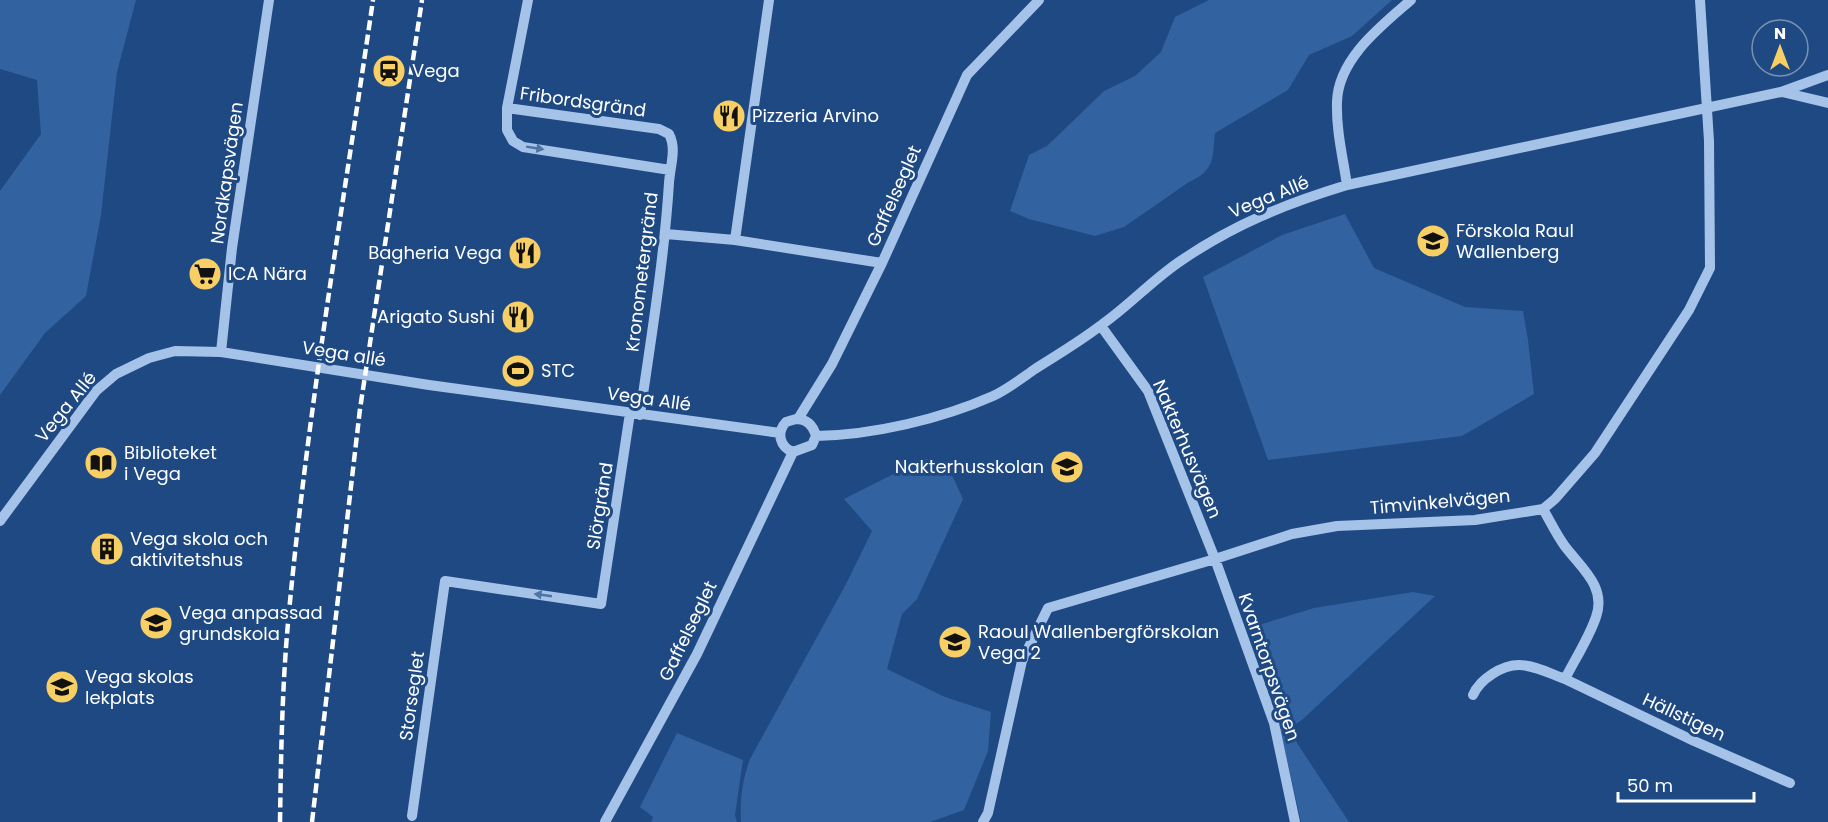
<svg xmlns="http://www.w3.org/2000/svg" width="1828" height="822" font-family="Poppins,sans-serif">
	<rect width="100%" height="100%" fill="#1f4982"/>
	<path fill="#3362a0" d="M0,0h136l-19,72 -16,143 -15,81 -41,37 -45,62v-204l41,-57 -4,-54 -37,-11z
		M1209,0h183l-40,36 -43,19 -21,35 -73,43c-3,25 1,37 -26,49l-65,45 -29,9 -66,-17 -19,-8 19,-56 18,-9 57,-55 31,-15 26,-24 14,-35z
		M1345,214l29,54 91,39 58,4 5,29 6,54 -72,42 -194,24 -65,-183 79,-42z
		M925,458l28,19 10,22 -46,100 -15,15 -15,55 58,28 46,15 -3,39 -24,59 -34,12h-189c-1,-23 1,-41 9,-63l96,-175 26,-53 -28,-32z
		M1413,592l22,4 -132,123 -11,8 5,16 52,79h-48l-27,-120 -25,-74 65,-20z
		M677,733l66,27 -8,55 2,7h-86l2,-5 -13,-10z"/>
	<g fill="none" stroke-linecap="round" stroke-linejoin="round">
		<path stroke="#a5c3e9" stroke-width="10" d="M528,0l-21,108v22l6,11 10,6 147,23
			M1782,92l46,11
			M507,108l152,21 10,5c8,15 1,32 0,49 -5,78 -18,155 -29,232
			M1347,185c-4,-27 -11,-55 -10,-83 1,-43 44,-76 74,-102
			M666,234l69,6 147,23
			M735,240l34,-240
			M1101,326l47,65 67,168 59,164 21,99
			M221,352l11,-104 37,-248
			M796,419c11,0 17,6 20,17l-4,9 -19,7c-13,-5 -17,-19 -7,-30z
			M798,419l34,-55 50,-101 85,-188 72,-75
			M816,436c57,-1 125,-17 177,-40 15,-7 29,-18 42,-27 22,-14 44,-27 65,-43 29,-20 53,-47 82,-66 53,-36 103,-56 165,-75l434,-93 47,-17
			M1543,509c7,12 13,25 21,36 16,22 43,41 32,72 -7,21 -21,42 -31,62l129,62 96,42
			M0,521l96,-130 20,-17 33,-16 26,-7 46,1 208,33 351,48
			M1473,695c7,-16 29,-30 46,-30 15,0 32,9 46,14
			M412,816l33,-235 156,23 29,-191
			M605,822l92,-168 96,-202
			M983,822l5,-9 34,-152 26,-53 167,-49 77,-25 45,-8 138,-6 68,-11 12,-10 40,-46 94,-143 21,-42 -1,-127 -9,-141"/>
		<path stroke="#fff" stroke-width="4.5" stroke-dasharray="10 4.5" stroke-linecap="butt" d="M280,822c1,-66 2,-133 8,-199 19,-209 55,-416 85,-623
			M312,822l48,-413 62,-409"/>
	</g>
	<defs><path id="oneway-solid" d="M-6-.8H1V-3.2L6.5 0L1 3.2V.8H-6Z" transform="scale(1.5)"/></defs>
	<g fill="#4e74a6">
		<use href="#oneway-solid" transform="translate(535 148) rotate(9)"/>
		<use href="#oneway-solid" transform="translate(543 595) rotate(-172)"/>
	</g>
	<defs>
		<symbol id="station-disc" viewBox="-11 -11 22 22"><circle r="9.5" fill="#f7cf65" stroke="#1f4982"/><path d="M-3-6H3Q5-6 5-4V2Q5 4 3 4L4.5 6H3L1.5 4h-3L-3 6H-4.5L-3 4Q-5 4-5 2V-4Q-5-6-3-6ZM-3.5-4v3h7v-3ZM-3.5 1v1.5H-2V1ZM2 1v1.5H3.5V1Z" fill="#111"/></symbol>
		<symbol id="restaurant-disc" viewBox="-11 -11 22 22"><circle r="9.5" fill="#f7cf65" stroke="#1f4982"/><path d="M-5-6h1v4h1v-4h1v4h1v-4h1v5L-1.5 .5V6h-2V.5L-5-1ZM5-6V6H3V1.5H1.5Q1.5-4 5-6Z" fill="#111"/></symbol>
		<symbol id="school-disc" viewBox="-11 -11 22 22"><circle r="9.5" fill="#f7cf65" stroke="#1f4982"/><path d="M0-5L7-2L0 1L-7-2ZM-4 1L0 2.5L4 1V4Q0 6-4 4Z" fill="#111"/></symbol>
		<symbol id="supermarket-disc" viewBox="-11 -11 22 22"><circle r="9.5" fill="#f7cf65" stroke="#1f4982"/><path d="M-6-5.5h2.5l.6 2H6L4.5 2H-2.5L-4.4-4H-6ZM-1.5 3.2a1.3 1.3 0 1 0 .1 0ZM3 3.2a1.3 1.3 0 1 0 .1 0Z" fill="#111"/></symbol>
		<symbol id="stadium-disc" viewBox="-11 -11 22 22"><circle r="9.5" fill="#f7cf65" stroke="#1f4982"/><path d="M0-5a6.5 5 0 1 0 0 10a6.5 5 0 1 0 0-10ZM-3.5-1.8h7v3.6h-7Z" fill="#111"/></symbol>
		<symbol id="library-disc" viewBox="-11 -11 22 22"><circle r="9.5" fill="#f7cf65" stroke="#1f4982"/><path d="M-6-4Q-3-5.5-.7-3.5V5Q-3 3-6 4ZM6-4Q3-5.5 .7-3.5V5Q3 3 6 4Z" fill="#111"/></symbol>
		<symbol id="building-disc" viewBox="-11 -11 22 22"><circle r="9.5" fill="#f7cf65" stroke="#1f4982"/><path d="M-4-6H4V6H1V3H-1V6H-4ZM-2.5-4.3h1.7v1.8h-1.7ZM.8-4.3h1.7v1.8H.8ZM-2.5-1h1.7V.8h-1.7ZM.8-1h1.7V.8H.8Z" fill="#111"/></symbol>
	</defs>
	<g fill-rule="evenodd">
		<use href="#station-disc" x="370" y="52" width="38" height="38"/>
		<use href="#restaurant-disc" x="710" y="97" width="38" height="38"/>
		<use href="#school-disc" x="1414" y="222" width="38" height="38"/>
		<use href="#restaurant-disc" x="506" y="234" width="38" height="38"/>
		<use href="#supermarket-disc" x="186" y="255" width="38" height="38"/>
		<use href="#restaurant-disc" x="499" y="298" width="38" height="38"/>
		<use href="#stadium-disc" x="499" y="352" width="38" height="38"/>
		<use href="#library-disc" x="82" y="444" width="38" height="38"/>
		<use href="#school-disc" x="1048" y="448" width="38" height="38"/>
		<use href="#building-disc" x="88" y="530" width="38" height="38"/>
		<use href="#school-disc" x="137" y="604" width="38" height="38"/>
		<use href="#school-disc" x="936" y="623" width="38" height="38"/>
		<use href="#school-disc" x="43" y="668" width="38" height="38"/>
	</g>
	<g text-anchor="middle" stroke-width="6" stroke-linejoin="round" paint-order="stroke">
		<g font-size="18" fill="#fff" stroke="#1f4982" text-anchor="start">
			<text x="412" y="77">Vega</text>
			<text x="752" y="122">Pizzeria Arvino</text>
			<text x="1456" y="237">Förskola Raul<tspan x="1456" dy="21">Wallenberg</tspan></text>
			<text x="502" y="259" text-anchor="end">Bagheria Vega</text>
			<text x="228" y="280">ICA Nära</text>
			<text x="495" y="323" text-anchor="end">Arigato Sushi</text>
			<text x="541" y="377">STC</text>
			<text x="124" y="459">Biblioteket<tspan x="124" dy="21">i Vega</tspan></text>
			<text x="1044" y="473" text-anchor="end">Nakterhusskolan</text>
			<text x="130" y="545">Vega skola och<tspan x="130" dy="21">aktivitetshus</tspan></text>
			<text x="179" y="619">Vega anpassad<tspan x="179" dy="21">grundskola</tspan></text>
			<text x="978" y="638">Raoul Wallenbergförskolan<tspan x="978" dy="21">Vega 2</tspan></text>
			<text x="85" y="683">Vega skolas<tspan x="85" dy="21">lekplats</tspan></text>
		</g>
		<g font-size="18" fill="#fff" stroke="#1f4982">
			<text transform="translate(583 102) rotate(8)" y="6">Fribordsgränd</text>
			<text transform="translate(227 173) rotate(-82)" y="6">Nordkapsvägen</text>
			<text transform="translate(894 196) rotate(-66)" y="6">Gaffelseglet</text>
			<text transform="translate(1269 197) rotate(-22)" y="6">Vega Allé</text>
			<text transform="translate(642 272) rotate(-83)" y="6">Kronometergränd</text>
			<text transform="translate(344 354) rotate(9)" y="6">Vega allé</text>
			<text transform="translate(649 399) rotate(8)" y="6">Vega Allé</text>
			<text transform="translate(66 407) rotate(-51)" y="6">Vega Allé</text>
			<text transform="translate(1187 449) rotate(67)" y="6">Nakterhusvägen</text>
			<text transform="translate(1440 502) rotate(-5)" y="6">Timvinkelvägen</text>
			<text transform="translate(600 506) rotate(-81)" y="6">Slörgränd</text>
			<text transform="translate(688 631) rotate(-64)" y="6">Gaffelseglet</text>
			<text transform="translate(1269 667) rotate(71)" y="6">Kvarntorpsvägen</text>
			<text transform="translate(412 696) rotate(-82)" y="6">Storseglet</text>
			<text transform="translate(1684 717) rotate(25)" y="6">Hällstigen</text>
		</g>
	</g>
	<g transform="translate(1780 48)"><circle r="28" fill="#1f4982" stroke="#7992b4" stroke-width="1.5"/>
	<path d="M0-4.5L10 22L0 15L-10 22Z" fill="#f7cf65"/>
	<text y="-9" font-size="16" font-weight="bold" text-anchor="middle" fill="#ffffff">N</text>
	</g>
	<path d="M1618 792v9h136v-9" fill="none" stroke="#ffffff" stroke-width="3"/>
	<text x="1627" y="792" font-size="18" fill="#ffffff" stroke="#1f4982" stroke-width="4.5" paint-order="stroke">50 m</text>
</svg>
